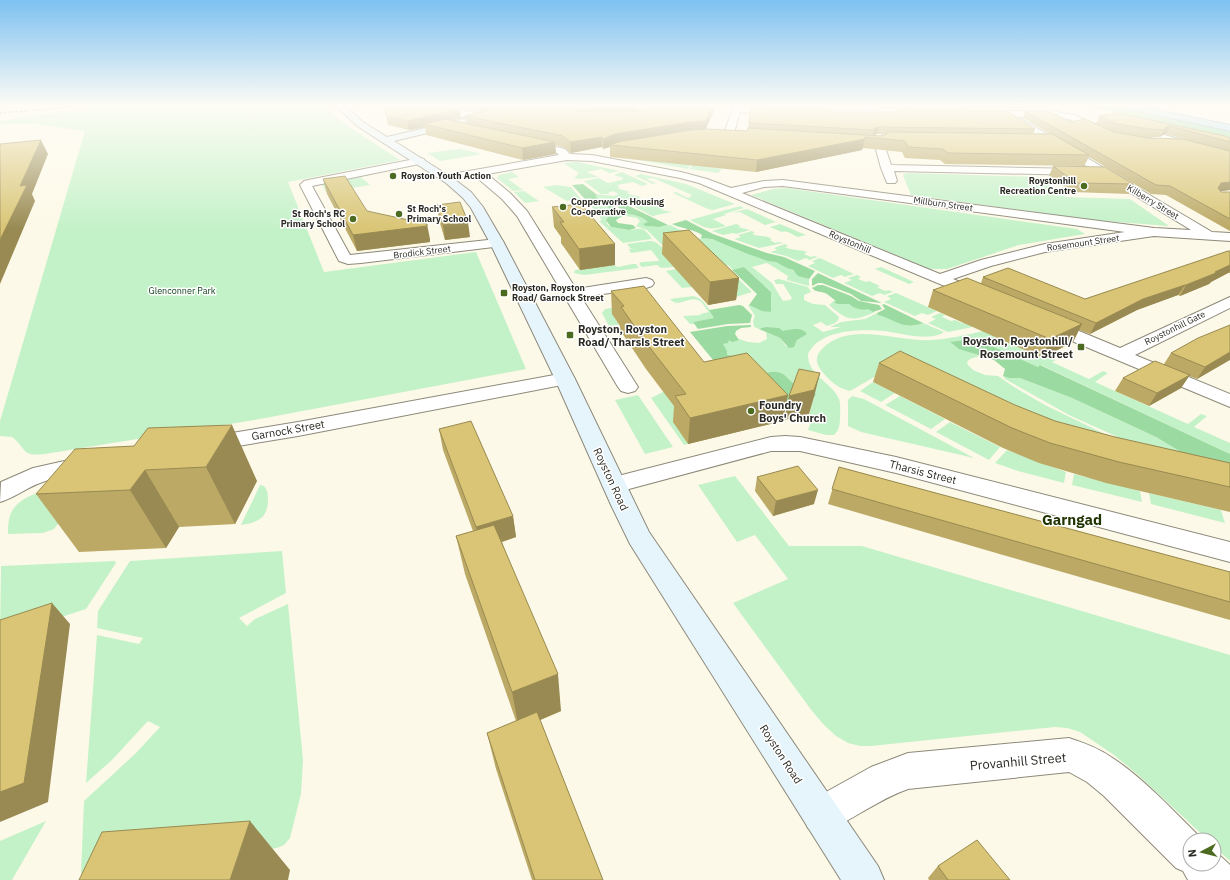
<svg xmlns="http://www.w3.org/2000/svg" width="1230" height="880" font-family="'IBM Plex Sans',sans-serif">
	<rect width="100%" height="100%" fill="#fdf9e8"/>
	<path fill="#c4f2c8" d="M130,106h193l26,21 51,33 -112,22 36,90 152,-20 50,117 -266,50 -215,35c-25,3 -18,-6 -33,-17l-12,-1v-15l85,-290 -50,-7h-35v-3l85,-13z
		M460,149l22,5 -42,7 -13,-8z
		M631,156l58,9h2l-4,4 -4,-1 -51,-9z
		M577,162l43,9 -11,2 -8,-4 -14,3 11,5 -18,2 -6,-1 5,-5 -16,-10z
		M693,165h3l26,4 -4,4 -29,-4z
		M512,172l7,5 -11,2 15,11 -10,1 -16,-13 2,-3z
		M622,172l26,12 -6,2 -9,-4 -16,3 3,2 -3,1c4,2 8,2 13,4l-3,1c5,3 9,2 14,4l-3,1 4,2h4l7,3 -3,1 4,2c4,-1 6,1 10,3l-3,1 11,2 -20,4 -17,-9 6,-2 -6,-3 -7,2 -8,-4 -13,3 4,10 7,-1v-2l5,7h-2l-3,-3h-6l-4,2 -1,8 4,3c6,1 10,2 16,3 13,0 15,-6 25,9l-29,4 -24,-22 3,-1 -10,-13 -6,-3 18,-4 -7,-2 -1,-4 18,2 5,-2 -6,-3 -5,2 1,1h-8l-17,-13 15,-3 9,5 14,-3 1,-2 -9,-3z
		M907,173l131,4 28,20 64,2 39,27 -77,-6 -181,-25 -8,-20z
		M641,174l45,10 49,20 -22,6 -5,-1 -35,-16 3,-1 12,6 4,-3 -39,-17 -7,1 10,4 -3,1 -18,-8z
		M361,177l9,8 -44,7 -4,-8z
		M556,185l15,2 10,12 -4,2 -3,-2 -7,2 -24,-14z
		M786,188l291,41 8,5 -66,11 -72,24h-17l-179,-74 22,-6z
		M524,191l15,10 -14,2 -11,-11z
		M740,206l4,2 -20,6 2,1 -13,4 13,7c-18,5 -20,2 -36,-6z
		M747,209l29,13 -11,3 -25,-13 -9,1z
		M623,212c9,3 19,3 27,10l-7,3 2,1 14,1 11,-2 28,14c12,-5 44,12 58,17 8,3 18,5 26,8 9,4 17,13 27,15v7l-22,-6 1,-4 -21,-13 -15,4 20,16 11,18 7,-1 2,-2 -9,-14h-7l-2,-4 5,-1 29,8 3,5 -7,3v5l9,4 12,1 14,12c-1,6 -6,7 -12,9l-6,-4 -8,3 10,7 18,-5h-11l11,-5 24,-3 12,-6c3,3 5,1 9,3 14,7 20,14 37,7l21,9c-13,10 -45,1 -60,-1 -24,-2 -64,-2 -76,23 -1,21 24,28 31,45 2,6 1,13 1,19 0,6 -1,13 -6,17h-8l-18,-5 4,-11 -4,-1 7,-24c-7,-2 -14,-3 -20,-9 -12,-11 -12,-16 -30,-12l-29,-18h-9l-4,-11 3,-1 3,-3 10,-1 9,3 11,1 8,-4 -1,-7 14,6 6,8 9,-2 2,-4 10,-7 -9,-2h-15l-14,-3 -10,1 -5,-2 -1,-6 2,-5 -7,-11 23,7v-20l-27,-25 -11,3 -5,-5 -3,1 27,26 -16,5 -72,-50 -17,-17 -11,-4 4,-5 -3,-3 -11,-2z
		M736,224l5,2 -3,1 12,3 -14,4 -3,-1 -10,2 -11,-4z
		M780,224l26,11 -8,2c-4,-1 -10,-7 -16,-5l-12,-5z
		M752,231l3,2 -3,1c7,3 14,1 20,5l-2,1 5,3 4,-1 4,1 -24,5 -25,-9 7,-2 -3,-2z
		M649,241c12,-1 20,17 25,26l-13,1 -4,-3 -15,2 -3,-3 2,-2 17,-1 1,-1 -8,-10 -20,3 -2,-4 5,-1h-4l-3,-4z
		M785,244l3,2 -3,1c8,4 15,2 22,5l-3,2 7,3 3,-1 4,1 -9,3 -3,-2 -8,3 -12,-5 -16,-4 7,-2 -3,-2z
		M820,258l34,16 -9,3 -4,-2 -8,3 -25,-12 7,-3 -3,-2z
		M632,264h4l3,4 -55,7 -10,-2 1,-3 39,-5 4,2z
		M881,267l33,15 -5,2 -34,-15z
		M676,269l17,18 -11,1 -16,-17z
		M857,275l4,2 -3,2 8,3 3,-1 11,5 -3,1 8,4 4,-1 4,2 -9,3 -4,-2 -8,3 -28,-13 8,-3 -4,-2z
		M896,293l41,18 -9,4 -6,-2 -7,3 -31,-14 7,-3 -4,-3z
		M693,296c9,1 17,14 22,22l-22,4 1,2h-4l-7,-8 18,-1 -1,-1 9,-2c-3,-3 -7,-11 -11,-12 -10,-4 -20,9 -28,-1z
		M835,300l2,4h12c5,5 14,4 20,5 2,1 4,3 6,3 -22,10 -28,9 -46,-7z
		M645,303l-32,12 4,7h3l1,2 -12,2 -7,-13 3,-4z
		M940,313l5,2 -3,2 9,4 4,-1 7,3 17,-8 -6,12 -25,5 -20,-9 8,-4 -5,-2z
		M983,331l58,27 4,-3 11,5 -4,2 37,17 14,-8 5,2 -13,9 93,42 13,-10 6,2 -13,11 36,16v11l-189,-89 -3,2 -66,-30 -20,7 27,12 -9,3 -3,3 1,3 5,5 12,5 13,1 16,11 31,18 72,35 -56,-14 -154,-68 -57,33c-10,-2 -18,-8 -25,-16 -8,-9 -12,-17 -3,-26 27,-29 76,-7 109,-9 17,-1 35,-5 52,-9z
		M1003,376l6,2h11l52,20 84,39 25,15 19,7 -78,-20 -53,-24 -64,-36z
		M873,382l22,11 -14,9 -21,-11z
		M676,389l12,55 -4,1 -33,-47 12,-6z
		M638,395l35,52 -28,7 -30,-54z
		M852,396l12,3 110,59 -113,-26 -13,-6v-26z
		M900,396l45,23 -14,10 -46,-24z
		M950,422l50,25 -11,13 -53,-28z
		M1007,450l59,22 -2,11 -46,-12 -23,-8z
		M1074,474l66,17 2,11 -70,-17z
		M735,476l54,70h73l368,109v206l-16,-15v-6h-6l-71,-66 -23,-19 -34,-23 -13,-4 -12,-1 -184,19h-11l-12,-3 -12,-7 -12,-11 -12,-14 -79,-108 55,-24 -33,-44 -18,7 -39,-57z
		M91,482l-37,47 -11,4 -35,1c0,-6 0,-13 2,-18 8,-27 59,-30 81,-34z
		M260,485l4,1c4,5 4,8 4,15 -1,18 -10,21 -27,24z
		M1149,493l72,17 4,13 -74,-19z
		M282,551l4,42 -47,25 8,8 8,-7 33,-15 15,156 -2,34 -11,44 -6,7 -7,3 -196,25 3,-72 52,-48 24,-26 -12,-6 -36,39 -26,23 11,-148 42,9 4,-6 -46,-10 1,-17 32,-50z
		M115,561l1,2 -30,46 -86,28 1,-71z
		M46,821l-34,59h-12v-39z"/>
	<path fill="#9bdba1" d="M1086,106h25l15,3 104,23v5z
		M583,184l13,10 1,4 8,3 15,-1 9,4h-14l-1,2 4,6 -9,-1v-3l-3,-3v-2l-2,-2 -17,3 -5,-2 2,-4 -12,-13z
		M618,204l11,2 39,19 -9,2 -14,-1 -2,-2 5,-2c-8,-8 -15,-6 -25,-10l-6,-6z
		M610,214l10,1 1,2 -5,3 2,3 15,2 3,3 -7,2 -18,-3 -5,-7z
		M686,220l27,14 54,19 17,4 31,14 -6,8 -11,-3 -5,-6 -6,-2 -11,-6 -8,-1 -20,-7 -36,-15 -11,-1 1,-3c-9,-6 -19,-6 -30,-11z
		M744,267l27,25v20l-9,-1 -13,-6 8,-11 -25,-24z
		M818,273l64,30 -21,-2 -10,-7 -29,-11h-4l-6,3v-7z
		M818,285h5l28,11 8,5 20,4 3,4 -9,3 -5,-3c-5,2 -15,-1 -19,-5h-12l-3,-2 2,-1c-3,-2 -6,-5 -9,-7 -5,-3 -11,-1 -15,-6z
		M884,304l39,19c-20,8 -28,-4 -45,-8l-1,-2 8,-4 -3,-4z
		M739,305l4,1 9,9 -2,8 -22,1 -30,5 -5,-7 21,-4 -5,-8z
		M751,325v2l-10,1 -5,3 -1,3 4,6 -7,2 -3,-2 -1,3 -5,1 4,7v4l12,1 26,17c18,-4 18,1 30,12 6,6 13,7 21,9l-2,3 -26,12h-9l-61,-43 -28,-34 37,-6z
		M766,327l13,1 4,3c6,-1 19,-5 24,3l-10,6 -3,7 -5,1 -9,-10 -21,-9z
		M972,337l66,30 2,-2 190,89v19l-49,-21 -25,-15 -84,-39 -52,-20h-11l-6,-2 2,-7 -11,-9 -35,-11 -9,-7 15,-2z"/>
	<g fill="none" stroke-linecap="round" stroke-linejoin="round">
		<defs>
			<path id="street" d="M426,106h10l46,8 4,3 -4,3 -43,-7z
				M637,106h8l5,7 -2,4 -26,3 -4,-3 4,-3 19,-1z
				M734,106l47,2 4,3 -4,3 -41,-2 -6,21 -5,3 -5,-3z
				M860,106h8l6,7 17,52 190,4 6,3 -6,3 -187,-4 3,10 -2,2h-8l-6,-15 -15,-55z
				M981,111h71l22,4 36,16 2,2 -2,2 -3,1 -38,-17 -17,-2h-34l194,115 18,1v8l-76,-5 -109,16 -54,14 -38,13 31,13 2,3 -2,3 -6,2 -279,-117 -19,-5 -88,-17 -25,-1 -80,14 23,19 17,18 49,78 70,-11 6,2 2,3 -2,3 -6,2 -65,9 57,90 -3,4 -7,2 -7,-2 -3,-4 -101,-171 -15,-17 -27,-23 -29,5 -4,-1 -2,-2 2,-2 4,-1 113,-20 -2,-2 -34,-8 -1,-2 1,-2 4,-1 38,9 5,5 22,1 89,17 26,7 24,9 33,-7 19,-1 371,48 37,2 -185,-113 -28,-1 -1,-2 1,-2zM783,186l342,46 -80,12 -64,16 -41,14 -198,-81 22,-6z
				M1132,126l98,27v6l-101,-28 -2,-2z
				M420,158l4,1 1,2 -1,2 -112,23 38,69 147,-16 5,1 2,3 -2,3 -141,17 -13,1 -9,-3 -39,-76 4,-4 4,-1z
				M1230,297v11l-95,47 95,39v13l-187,-78 -3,-4 3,-4 6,-1 6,1 65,27z
				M565,373l7,2 3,4 -3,4 -274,53 -90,15 -8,-2 -3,-5 3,-5 8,-2 90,-15z
				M785,436l15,1 96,20 334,85v20l-334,-89 -96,-22h-29l-157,42 -8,-2 -4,-6 4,-6 8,-2 157,-40z
				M87,456l8,3 3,5 -3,5c-18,5 -37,7 -55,14 -14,5 -26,15 -40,19l1,-20 32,-14z
				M1069,738c15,5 29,10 42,19 33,21 64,56 92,83h-13v24h24v-14l16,15v15h-42l-5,-9 -7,-3 -72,-72 -17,-14 -18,-10 -161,17c-31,11 -57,32 -87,45l-13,-6 -6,-13 6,-13 63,-35 37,-14z"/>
			<path id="secondary" d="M336,106h9l18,16 24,15 81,-19 34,-12h11l-1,2 -38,14 -80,19 60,38 17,13 12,15 21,36 71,136 74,153 229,334 6,14h-43l-211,-336 -19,-39 -56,-126 -65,-136 -19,-35 -8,-10 -17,-15 -89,-57z"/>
			<path id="highway" d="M1124,106h14l92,19v6l-102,-22z"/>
		</defs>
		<use href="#street" stroke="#8d897a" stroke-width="2"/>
		<use href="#secondary" stroke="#8d897a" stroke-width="2"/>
		<use href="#highway" stroke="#7e9eac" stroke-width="2"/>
		<use href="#street" fill="#fff" fill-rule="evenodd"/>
		<use href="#secondary" fill="#e6f4fc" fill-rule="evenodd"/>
		<use href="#highway" fill="#aadcf5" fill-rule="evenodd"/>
		<path stroke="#59584f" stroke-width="1.5" stroke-dasharray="2.5 1.5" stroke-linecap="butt" d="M0,113l81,-7"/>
	</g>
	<path fill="#bba965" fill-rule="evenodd" d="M384,106l76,3 1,9 -9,2 14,3 -1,-7 15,-4 -38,-6h197v4l77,-4 -10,23 41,2 1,-3 3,-21 80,5h66v-2l138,19 -2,5h17l-27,-16 2,-7 46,11 43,10 107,17 -55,-15 -3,1 -3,2h-15l-32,-5 -17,-8 3,-8 19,-3 112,25v52l-9,1v1h9v39l-64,-36 -15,-1 -62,-37 -5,9 -139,-2 -5,-4 -35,-2 -3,-6 -39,-4 -1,2 -106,22 -146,-15v-10l-7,2 -1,-2 -31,6 -8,-6 -8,-2 1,9 -33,6 -97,-25 -1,-8 -16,3 -21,-5zM877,134h10h-1l-5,2 -8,-1z
		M761,106h60v2z
		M879,106h151l-1,3 -146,-1z
		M1053,166l80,18 -4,10 -57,-2 -23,-16z
		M323,179l44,32 63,28v3l-73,9 -30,-57z
		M437,205l33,32 -25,3 -6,-20z
		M552,207l63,37v21l-35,5 -19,-27v-6l-7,-10z
		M663,233l76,45 -3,22 -28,5 -46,-51z
		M1230,251v22h-2l-17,9 -2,2 -29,12 -2,-1 -41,15 -47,24 -11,-4 -6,12 -31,16 -114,-51 5,-17 48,-7 2,-6 102,22z
		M611,291l93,71 79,59 -95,23 -15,-22 1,-16 -28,-37 -26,-39v-4l-8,-12z
		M1171,353l56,8 -30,18 -8,-3 -8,12 -32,18 -34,-15 8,-13 41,-14z
		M879,363l136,42 40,16 60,16 115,26v49l-124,-29 -67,-20 -36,-15 -130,-66z
		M439,429l74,87 3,21 -14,5 59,169 -21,9 63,160h-71l-36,-111 -9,-36 29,-12 -51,-147 -9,-38 17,-5 -30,-81z
		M134,446l123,35 -22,43 -56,3 -13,21 -87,4 -43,-58z
		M839,467l391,105v48l-227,-65 -175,-51z
		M757,477l57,27 -41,12 -18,-25z
		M938,866l72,14h-81l-1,-2z"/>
	<path fill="#988a52" d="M479,106h20l-19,6z
		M572,106h3v6l-6,-5z
		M713,106h3l-11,24 -95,15v2l-7,2v-10l12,-5z
		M460,109l1,9 -30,7 -7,-1 1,3 -16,3 -2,-9z
		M1170,126l-4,8 -3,1 -3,2 4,-7 2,-3z
		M879,127l-2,7 -3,1 -2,2 2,-7 1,-2z
		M602,137v10l-31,6 -1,-11z
		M865,139l-3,11 -106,22 1,-12z
		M41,140l7,14 -16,40 3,7 -35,83v-44l20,-54z
		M555,142l1,12 -33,6 -1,-12z
		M1230,182v8l-14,2 5,-9z
		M468,222l2,15 -25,3 -2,-15z
		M427,224l3,15v3l-73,9 -4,-16z
		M615,244v21l-35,5 -1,-21z
		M1230,265v6l-2,2 -17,9 -2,2 -29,12 6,-11z
		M739,278l-3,22 -28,5 2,-23z
		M1185,285l-7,10 -41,15 -47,24 6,-11 47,-24z
		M1082,324l-9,18 -31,16 8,-19z
		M1230,352v8l-33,19 8,-12z
		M820,373l-6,24 -5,17 -25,6 5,-24z
		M1190,375l-9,13 -32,18 8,-13z
		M788,395l-5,26 -95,23 2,-26z
		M232,425l25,56 -22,43 -29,-57z
		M145,470l34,57 -13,21 -36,-58z
		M818,490l-4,14 -41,12 3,-15z
		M513,516l3,21 -36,12 -4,-22z
		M52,603l18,21 -22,178 -48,20v-30z
		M558,674l3,37 -42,18 -7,-37z
		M250,821l40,49 -2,10h-58z"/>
	<path fill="#d9c575" stroke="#988a52" d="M384,106h56l20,3 -53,12 -21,-5z
		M498,106h74l-3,1 6,4 18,1h35l17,-2 5,-4h63l-7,15 -16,1 -75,12 -12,5 -1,-2 -32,5 -7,-6 -98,-20 17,-4z
		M751,107l79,3 1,2h68l-2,-2 110,1 28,18 -156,-2 -4,1 -1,2 -125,-7z
		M1025,111h23l23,11 14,-3 29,13 34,6 35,1 47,12v31l-9,1 -3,5 3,4h9v27l-60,-33 -14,-1z
		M1118,113l107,23 5,2v4l-60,-16 -4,1 -2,3 -15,-1 -32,-5 -18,-8z
		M445,119l110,23 -33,6 -98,-24z
		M748,128l133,8 6,-2v-2l165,2 37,21 -141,-2 -5,-4 -35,-2 -3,-6 -40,-4v2l-108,21 -147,-15 8,-3 73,-12 16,-1 40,2z
		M41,140l-21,46 7,-1 -27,55v-96z
		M1053,166l52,1 28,17 -57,-1z
		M345,176l22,35 60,13v2l-74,9 -30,-56z
		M460,202l8,20 -25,3 -6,-20z
		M581,204l34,40 -36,5 -19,-27h4l-12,-15z
		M689,230l50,48 -29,4 -47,-49z
		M1228,251h2v14l-15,7 1,1 -30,12h-1l-42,14 -47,24 -113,-46 25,-9 77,31z
		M967,278l115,46 -32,15 -117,-49z
		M644,286l60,76 43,-9 41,42 -98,23 -15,-22 11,-2 -39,-50 -26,-37 3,-1 -13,-15z
		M1230,325v27l-25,15 -34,-14 27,-15z
		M900,351l115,54 40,16 60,16 115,26v24l-111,-25 -69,-19 -38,-15 -133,-65z
		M1155,361l35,14 -33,18 -34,-15z
		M799,369l21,4 -6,17 -25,6z
		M471,421l42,95 -37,11 -37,-98z
		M232,425l-26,42 -61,3 -15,20 -94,4 39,-45 59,-3 14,-18z
		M798,466l20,24 -42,11 -19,-24z
		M839,467l391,105v30l-219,-62 -179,-51z
		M494,525l64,149 -46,18 -56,-156z
		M52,603l-28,180 -24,9v-172z
		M537,712l66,168h-68l-48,-147z
		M250,821l-20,59h-151l23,-48z
		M977,840l33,40h-62l-10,-14z"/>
	<linearGradient id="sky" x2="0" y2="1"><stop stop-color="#7dc1f1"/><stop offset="0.46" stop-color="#fefcf5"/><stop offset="1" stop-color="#fefcf5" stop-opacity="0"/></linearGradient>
	<rect width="1230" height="229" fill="url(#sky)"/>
	<g fill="#4d6b20" stroke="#fff" stroke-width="1.5">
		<circle cx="393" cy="176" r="4"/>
		<circle cx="1084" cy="186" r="4"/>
		<circle cx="563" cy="207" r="4"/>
		<circle cx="399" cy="214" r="4"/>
		<circle cx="353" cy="219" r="4"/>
		<rect x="500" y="289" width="8" height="8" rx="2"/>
		<rect x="566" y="331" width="8" height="8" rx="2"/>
		<rect x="1077" y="343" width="8" height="8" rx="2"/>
		<circle cx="751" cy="411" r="4"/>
	</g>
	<g text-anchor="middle" stroke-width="3" stroke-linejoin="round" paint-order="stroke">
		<g font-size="9" font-weight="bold" fill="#2b2a24" stroke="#fff" text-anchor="start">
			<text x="401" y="179">Royston Youth Action</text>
			<text x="1076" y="184" text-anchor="end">Roystonhill<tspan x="1076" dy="10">Recreation Centre</tspan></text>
			<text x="571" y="205">Copperworks Housing<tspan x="571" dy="10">Co-operative</tspan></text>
			<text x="407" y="212">St Roch's<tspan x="407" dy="10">Primary School</tspan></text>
			<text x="345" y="217" text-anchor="end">St Roch's RC<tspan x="345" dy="10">Primary School</tspan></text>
			<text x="512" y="291">Royston, Royston<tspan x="512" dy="10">Road/ Garnock Street</tspan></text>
		</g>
		<g font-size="9" fill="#2b2a24" stroke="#fff">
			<text transform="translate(1153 202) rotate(31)" y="3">Kilberry Street</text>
			<text transform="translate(943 204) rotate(8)" y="3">Millburn Street</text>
			<text transform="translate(850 242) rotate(23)" y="3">Roystonhill</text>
			<text transform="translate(1083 243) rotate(-8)" y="3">Rosemount Street</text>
			<text transform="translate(422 252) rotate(-7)" y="3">Brodick Street</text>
			<text transform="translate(1175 328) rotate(-26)" y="3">Roystonhill Gate</text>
		</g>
		<g font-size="9" fill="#0a3915" stroke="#fff">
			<text x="182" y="294">Glenconner Park</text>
		</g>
		<g font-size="11" font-weight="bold" fill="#2b2a24" stroke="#fff" text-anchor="start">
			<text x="578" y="333">Royston, Royston<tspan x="578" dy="13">Road/ Tharsis Street</tspan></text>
			<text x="1073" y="345" text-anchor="end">Royston, Roystonhill/<tspan x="1073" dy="13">Rosemount Street</tspan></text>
			<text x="759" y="409">Foundry<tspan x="759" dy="13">Boys' Church</tspan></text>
		</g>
		<g font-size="11" fill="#2b2a24" stroke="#fff">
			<text transform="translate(288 430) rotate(-10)" y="4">Garnock Street</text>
			<text transform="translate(923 472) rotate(14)" y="4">Tharsis Street</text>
			<text transform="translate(611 479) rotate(65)" y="4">Royston Road</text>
			<text transform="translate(781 754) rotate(57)" y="4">Royston Road</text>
		</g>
		<g font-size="13" fill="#2b2a24" stroke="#fff">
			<text transform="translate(1018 761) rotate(-5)" y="5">Provanhill Street</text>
		</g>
		<g font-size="15" font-weight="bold" fill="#213400" stroke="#fff">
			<text x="1072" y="525">Garngad</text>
		</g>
	</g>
	<g transform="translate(1202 852) rotate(263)"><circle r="19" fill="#ffffff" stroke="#aaaaa7"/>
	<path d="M0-3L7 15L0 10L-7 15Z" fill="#4d6b20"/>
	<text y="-6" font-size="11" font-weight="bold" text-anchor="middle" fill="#2b2a24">N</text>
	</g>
</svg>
